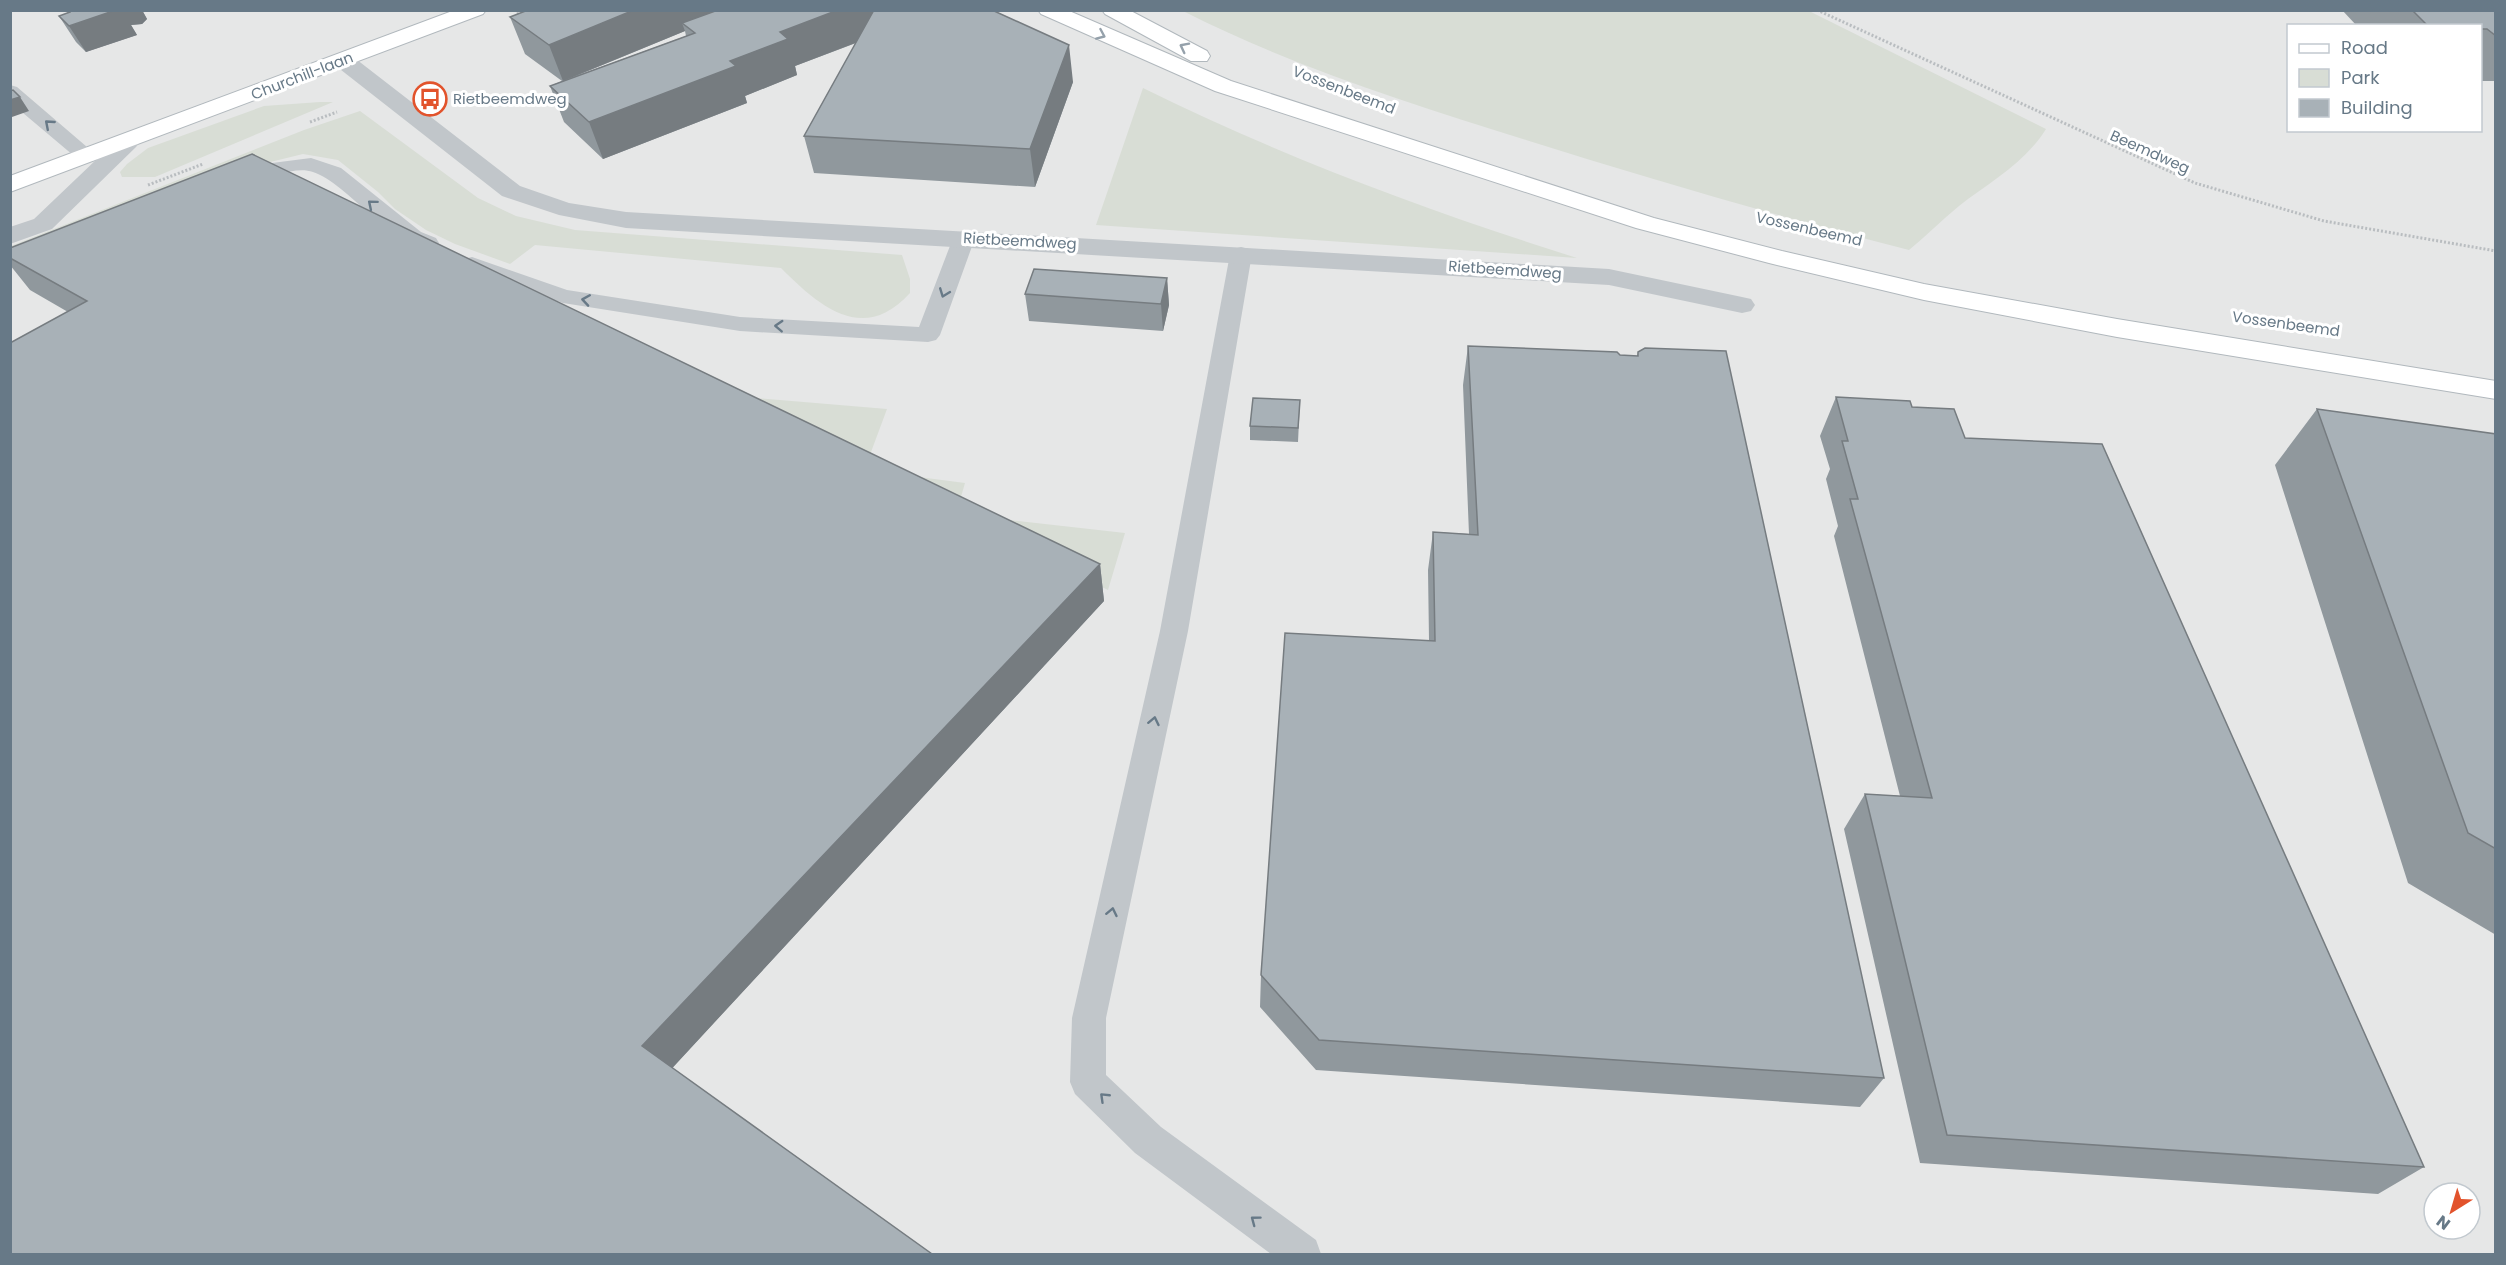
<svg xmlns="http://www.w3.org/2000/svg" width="2506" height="1265" font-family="Poppins,sans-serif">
	<rect width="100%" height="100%" fill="#f8f8f6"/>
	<path fill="#e6e7e7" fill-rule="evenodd" d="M10,11h2454l13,14 -189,1v104h192l1,-100 14,17v1207h-2484zM2434,1193h36v36h-36z"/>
	<path fill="#d8ddd5" d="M1183,11h626l237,118c-21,34 -56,53 -87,77 -17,14 -33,30 -50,44 -129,-33 -256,-70 -383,-110 -118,-37 -232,-73 -343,-129z
		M1143,88c140,69 285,123 434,170l-481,-33z
		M320,102h13l-178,75h-33l-2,-5 7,-8 21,-16 116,-42z
		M360,111l118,87 38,18 59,14 327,25 8,24v14c-47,52 -91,13 -129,-25l-246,-23 -25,19 -55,-20 -29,-14 -31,-21 -17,-17 -40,-32 -35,-6 -66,16 -226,88v-12l293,-116z
		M708,394l179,15 -16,43v10l17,11 77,10 -9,31 169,19 -17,57z"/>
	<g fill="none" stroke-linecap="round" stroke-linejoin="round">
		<defs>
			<path id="secondary" d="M455,10h31l-3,4 -473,178v-16z
				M1038,10h29l164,71 423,137 128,33 142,33 193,35 379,62v18l-379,-62 -193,-37 -155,-37 -133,-35 -421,-137 -174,-77z
				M1102,10h27l78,41 3,5 -3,5h-16l-86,-47z"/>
		</defs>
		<use href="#secondary" stroke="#b1b8bd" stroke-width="2"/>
		<path stroke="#b9bdc0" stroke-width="3" stroke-dasharray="2 2" stroke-linecap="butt" d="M1817,10l378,173 129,38 172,30
			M517,14l10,-4
			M310,122l27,-10
			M148,185l55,-21"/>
		<path fill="#c1c6ca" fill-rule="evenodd" d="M10,85l7,2 77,66 3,4 -3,4h-14l-70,-59z
			M311,158l30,10 80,64 15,6 3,5 -3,5c-38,9 -86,-64 -123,-76 -24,-8 -52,15 -76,9l-4,-4 4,-4 35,-10z
			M964,231l8,2 3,5 -35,97 -4,5 -8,2 -188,-11 -177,-28 -99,-34 -3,-5 3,-5 8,-2 95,33 173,27 179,10 34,-89 3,-5z
			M1241,247l8,2 3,5 -64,377 -82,387v57l55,52 155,113 5,14h-50l-136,-101 -60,-59 -5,-12 2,-64 88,-387 70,-377 3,-5z"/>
		<path fill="#c1c6ca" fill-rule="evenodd" d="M344,54l8,2 168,130 49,17 57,9 983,57 133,28 9,2 4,6 -4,6 -9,2 -133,-28 -983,-57 -67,-13 -57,-19 -166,-130 -3,-5 3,-5z
			M128,135l8,2 4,5 -4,5 -84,82 -42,15v-17l24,-8 86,-82z"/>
		<use href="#secondary" fill="#fff" fill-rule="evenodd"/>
	</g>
	<path fill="#90989d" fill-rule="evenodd" d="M66,10h76l5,9 -5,5 -11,1 6,10 -51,17 -10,-10 -17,-26 9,-3z
		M992,10l81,72 -38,105 -221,-14 -10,-37 52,-93 -61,23 2,9 -52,21 2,7 -144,56 -39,-37 -14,-36 12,-5 -37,-27 -15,-37zM685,31l1,5 -110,40z
		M2342,10h154v71h-15v-55h-124z
		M10,248l1090,316 4,37 -432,467 -662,186 58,-942 -38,-22 -20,-25z
		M1167,278l2,27 -6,26 -134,-10 -4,-27z
		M1468,346l169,10 1,-4 246,726 -24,29 -544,-37 -56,-63 1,-32 168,-335 -1,-70 5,-38 36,2 -6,-149z
		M1836,397l76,10 53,31 459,729 -46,27 -458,-31 -76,-334 21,-35 35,2 -66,-260 4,-10 -12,-47 4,-10 -10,-33z
		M1300,400l-2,42 -48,-2v-14z
		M2317,409l179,25v501l-88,-52 -133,-418z"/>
	<path fill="#767c80" d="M116,10h26l5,9 -5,5 -11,1 6,10 -51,17 -17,-26z
		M634,10h100l-52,13 3,8 -122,50 -14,-36z
		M838,10h87l1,6 -131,50 2,9 -52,21 2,7 -144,56 -14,-37 141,-61 50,-29z
		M1069,45l4,37 -38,105 -5,-38z
		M20,97l9,14 -17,6 -2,-2v-15z
		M1167,278l2,27 -6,26 -2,-27z
		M1100,564l4,37 -439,475 -23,-30z"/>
	<path fill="#a8b1b7" stroke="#767c80" stroke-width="1.5" d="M69,10h47l-47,16 -10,-10 11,-4z
		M528,10h106l-85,35 -39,-28z
		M718,10h120l-58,22 8,7 -58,22 6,5 -147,56 -39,-36 145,-53 -13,-10z
		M874,10h118l77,35 -39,104 -226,-13z
		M2412,10h84v26l-9,-7h-6v-3h-53z
		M13,90l7,7 -10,3v-9z
		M252,154l848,410 -458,482 290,208h-922v-911l77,-42 -77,-43v-10z
		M1034,269l133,9 -6,26 -136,-10z
		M1468,346l149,6 3,3 18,1v-4l7,-4 81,3 158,727 -565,-38 -58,-65 24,-342 150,8 -2,-109 45,3z
		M1836,397l74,4 2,6 42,2 11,29 137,6 322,723 -477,-32 -82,-341 67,4 -82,-299h8l-16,-58h6z
		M1253,398l47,2 -2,28 -48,-2z
		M2317,409l179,25v415l-28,-16z"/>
	<defs><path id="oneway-chevron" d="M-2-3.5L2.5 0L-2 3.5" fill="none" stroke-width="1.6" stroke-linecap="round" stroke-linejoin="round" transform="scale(1.5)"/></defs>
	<g stroke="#95a1ab">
		<use href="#oneway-chevron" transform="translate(1101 35) rotate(24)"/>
		<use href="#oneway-chevron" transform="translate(1184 47) rotate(-153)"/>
	</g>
	<g stroke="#677987">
		<use href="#oneway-chevron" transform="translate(49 124) rotate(-139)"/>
		<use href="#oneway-chevron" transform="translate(372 204) rotate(-140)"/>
		<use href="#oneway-chevron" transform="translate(944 293) rotate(111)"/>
		<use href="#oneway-chevron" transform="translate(586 300) rotate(-171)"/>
		<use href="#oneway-chevron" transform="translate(779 326) rotate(-177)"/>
		<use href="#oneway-chevron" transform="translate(1154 721) rotate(-78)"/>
		<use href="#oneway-chevron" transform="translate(1112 912) rotate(-78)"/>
		<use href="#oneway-chevron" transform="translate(1104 1097) rotate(-136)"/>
		<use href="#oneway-chevron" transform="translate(1255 1220) rotate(-143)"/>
	</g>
	<defs>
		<symbol id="bus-ring" viewBox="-11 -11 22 22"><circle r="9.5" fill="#fff" stroke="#e2532c" stroke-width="1.5"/><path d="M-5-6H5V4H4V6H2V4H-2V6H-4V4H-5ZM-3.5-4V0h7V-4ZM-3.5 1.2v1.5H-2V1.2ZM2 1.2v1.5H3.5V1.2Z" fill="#e2532c"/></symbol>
	</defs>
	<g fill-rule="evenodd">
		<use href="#bus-ring" x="411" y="80" width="38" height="38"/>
	</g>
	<g text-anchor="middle" stroke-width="6" stroke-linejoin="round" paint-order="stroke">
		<g font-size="15" fill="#677987" stroke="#fff">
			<text transform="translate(302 76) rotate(-21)" y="5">Churchill-laan</text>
			<text transform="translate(1344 90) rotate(21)" y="5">Vossenbeemd</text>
			<text transform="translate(2150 152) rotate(24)" y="5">Beemdweg</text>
			<text transform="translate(1809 229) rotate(13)" y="5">Vossenbeemd</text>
			<text transform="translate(1020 241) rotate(3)" y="5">Rietbeemdweg</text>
			<text transform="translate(1505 270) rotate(4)" y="5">Rietbeemdweg</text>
			<text transform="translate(2286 324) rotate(8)" y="5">Vossenbeemd</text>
		</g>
		<g font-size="15" fill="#677987" stroke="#fff" text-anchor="start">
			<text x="453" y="104">Rietbeemdweg</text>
		</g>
	</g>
	<rect width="2506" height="1265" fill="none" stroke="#677987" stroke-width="24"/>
	<rect x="2287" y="24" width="195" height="108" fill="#ffffff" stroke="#c2c9cf" stroke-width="1.5"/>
	<rect x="2299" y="44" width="30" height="9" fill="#ffffff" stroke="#c2c9cf" stroke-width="1.5"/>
	<text x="2341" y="54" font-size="18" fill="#677987">Road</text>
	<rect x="2299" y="69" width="30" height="18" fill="#d8ddd5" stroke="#c2c9cf" stroke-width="1.5"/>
	<text x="2341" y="84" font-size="18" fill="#677987">Park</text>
	<rect x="2299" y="99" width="30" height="18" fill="#a8b1b7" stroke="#c2c9cf" stroke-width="1.5"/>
	<text x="2341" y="114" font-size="18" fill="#677987">Building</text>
	<g transform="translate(2452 1211) rotate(217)"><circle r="28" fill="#ffffff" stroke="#c2c9cf" stroke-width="1.5"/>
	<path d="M0-4.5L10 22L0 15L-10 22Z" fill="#e2532c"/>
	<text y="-9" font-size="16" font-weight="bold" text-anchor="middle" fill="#677987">N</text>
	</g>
</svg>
